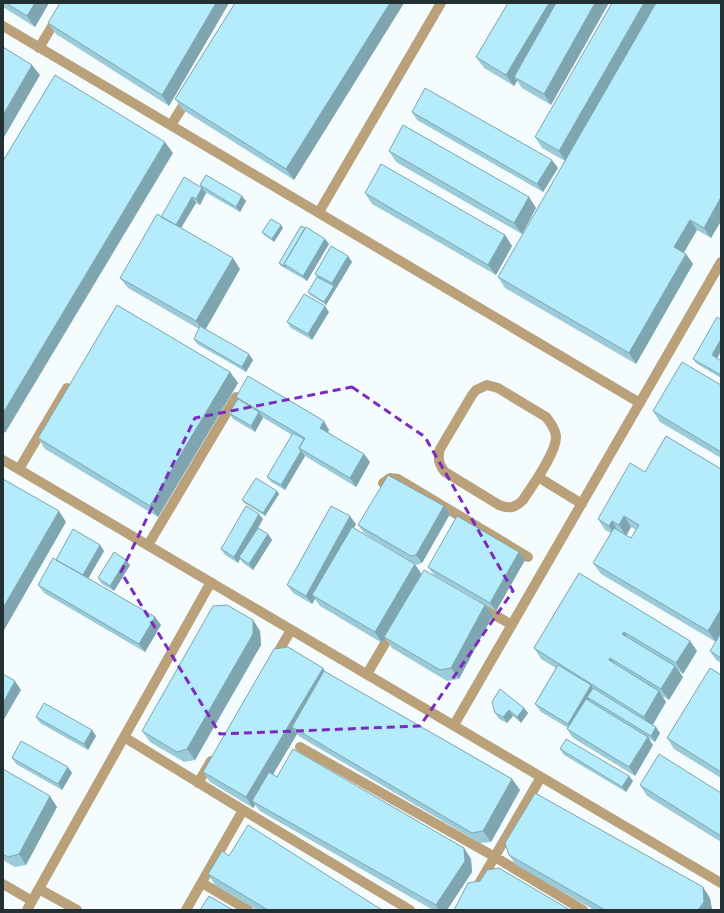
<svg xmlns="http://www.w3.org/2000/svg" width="724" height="913" font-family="'Crimson Pro',serif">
	<rect width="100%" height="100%" fill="#f5fcfe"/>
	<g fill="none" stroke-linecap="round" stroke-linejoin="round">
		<path stroke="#baa17a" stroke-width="10" d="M3,26l637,377
			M39,48l27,-45
			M171,125l17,-27
			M319,212l122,-209
			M487,385l11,3 48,29c5,6 9,12 10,19 1,16 -24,50 -33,64 -8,8 -14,9 -24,5l-54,-33c-6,-7 -8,-14 -5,-23l32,-54 4,-5z
			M3,460l718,423
			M19,469l48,-81
			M538,477l44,27
			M383,483l7,-5 8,1 130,78
			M148,545l88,-148
			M479,606l33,19
			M274,659l17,-29
			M367,674l27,-46
			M454,725l267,-463
			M124,737l119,73 167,100
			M300,747l195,110 88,53
			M198,783l13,-22
			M480,882l61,-105
			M202,883l46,27
			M3,884l29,17
			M39,889l38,21
			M27,910l184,-328
			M186,910l57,-100"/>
	</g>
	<path fill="#9bcbd8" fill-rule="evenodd" d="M3,3h46l-14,24 -32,-20z
		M229,3l-60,103 -113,-72 -8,-11z
		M235,3h169l-110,177 -111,-70 -8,-11z
		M508,3l43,102 -29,-17 -5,-7 -3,5 -30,-18 -8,-11z
		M721,3v218l-10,17 -14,-8 -13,23 2,1 7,10 -57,100 -131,-76 -7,-11 67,-116 -23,-13 -7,-11z
		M412,112l146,56 -15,24 -126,-72z
		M389,151l140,46 7,11 -14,26 -126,-72z
		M200,185l46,16 -6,11 -35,-20 1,1 -6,12 -4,-2 -15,25 59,41 -35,61 48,30 -7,12 -49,-28 -3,-5 5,-10 -71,-41 -8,-10 41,-61 40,-30z
		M365,193l140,42 7,11 -16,29 -124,-71z
		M283,228l-9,14 -10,-7 -2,-3z
		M325,239l4,5 -22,37 -26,-15 -2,-3z
		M348,256l4,6 -26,43 -16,-10 -2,-3 9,-15 -2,-3z
		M329,312l-17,28 -21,-12 -4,-6z
		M721,320v31l-4,7 4,3v17l-24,-14 -4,-5z
		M230,372l8,11 -80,134 -113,-68 -7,-11z
		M721,385v73l-61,-36 -7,-11z
		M236,397l93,33 -1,2 42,30 -14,25 -51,-31 -20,34 -14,-8 -4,-5 25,-42 -30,-18 -7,15 -22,-13 -4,-6 9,-14z
		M721,469v194l-5,-3 -6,-9 6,-9 -115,-68 -8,-11 18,-30 -6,-3 -7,-11 47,-47zM631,527l5,3 -5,8 -5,-2z
		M277,491l2,3 -14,22 -21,-13 -2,-3z
		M444,506l6,8 -28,49 -5,2 -53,-32 -6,-8z
		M263,519l-5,9 14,12 -19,30 -10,-7 -3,-4 -2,4 -13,-8 -4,-6z
		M356,524l-2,4 67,46 60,28 -47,-27 -6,-8 97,-7 -29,51 -11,-6 8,10 -34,64 -12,2 -55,-33 -7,-10 -3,5 -62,-37 -5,-7 -3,5 -19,-11 -6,-8z
		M100,545l4,6 -16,28 73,46 -16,27 -101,-59 -6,-8z
		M130,565l-16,26 -12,-7 -4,-6z
		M579,573l111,68 7,10 -14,23 -4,-3 4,6 -14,23 -7,-4 4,6 -13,23 7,8 -5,9 -7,-4 5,7 -18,31 -62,-38 -6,-9 1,-1 -27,-16 -6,-8 21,-36 -15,-9 -7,-11z
		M253,620l7,11 1,14 -66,115 -11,2 -34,-20 -8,-11z
		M325,672l187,107 8,11 -29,52 -11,1 -180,-106 -3,-3 -24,40 4,3 187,71 7,11 1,13 -25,38h-14l-173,-99 -5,-6 -2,3 -43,-26 -7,-10z
		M721,675v103l-47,-29 -7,-11z
		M524,708l4,5 -7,10 -8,-7 -6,7 -8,-4 -4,-6z
		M36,717l56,13 4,6 -8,14 -48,-27z
		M560,749l69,27 4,5 -7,11 -62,-37z
		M12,758l60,15 -10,17 -46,-26z
		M3,769l54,38 -31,58 -11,2 -12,-7z
		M640,785l81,8v49l-74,-46z
		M509,855l201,43 2,12h-118l-78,-45z
		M229,856l153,54h-125l-42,-25 -7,-11z"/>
	<path fill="#7ea5b0" d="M35,3h14l-14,24 -8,-11z
		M216,3h13l-60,103 -7,-11z
		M390,3h14l-110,177 -8,-11z
		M549,3h13l-48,74 3,4 -3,5 -8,-11z
		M595,3h14l-58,102 -7,-11z
		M644,3h14l-92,159 -7,-11z
		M32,65l8,10 -37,64v-24z
		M165,142l8,11 -168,280 -2,-3v-17z
		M552,160l6,8 -15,24 -6,-8z
		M202,188l4,5 -6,12 -4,-6z
		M242,196l4,5 -6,11 -4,-5z
		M192,197l4,6 -18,30 -4,-6z
		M529,197l7,11 -14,26 -8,-11z
		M721,197v24l-10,17 -7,-10z
		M690,220l7,10 -16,27 -7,-10z
		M281,225l2,3 -9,14 -2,-3z
		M505,235l7,11 -16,29 -8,-10z
		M325,239l4,5 -22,37 -4,-5z
		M686,254l7,10 -57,100 -7,-11z
		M348,256l4,6 -26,43 -2,-3 10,-16 -2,-3z
		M233,258l7,11 -36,63 -8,-11z
		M325,306l4,6 -17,28 -4,-6z
		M721,339v12l-5,10 -4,-6z
		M249,354l4,6 -7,12 -4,-5z
		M230,372l8,11 -80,134 -8,-11z
		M259,412l4,6 -8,14 -4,-6z
		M324,421l5,9 -3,6 -6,-8z
		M301,451l4,5 -20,34 -4,-5z
		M364,454l6,8 -14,25 -6,-9z
		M277,491l2,3 -14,22 -2,-3z
		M444,506l6,8 -28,49 -6,-8z
		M59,511l7,11 -63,110v-24z
		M259,514l4,5 -22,39 -2,-1 1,2 -2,4 -4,-6z
		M350,516l6,8 -40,73 -4,-2 3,4 -3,5 -6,-8z
		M624,516l7,11 -5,9 -7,-11z
		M612,521l7,11 -3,5 -7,-11z
		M268,534l4,6 -19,30 -4,-6z
		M100,545l4,6 -18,31 -4,-6z
		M519,552l6,8 -29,51 -6,-8z
		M126,560l4,5 -16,26 -4,-5z
		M415,564l7,11 -38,62 1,1 -3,5 -7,-11z
		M485,605l8,10 -34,64 -8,-11z
		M721,609v24l-5,9 -8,-11z
		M155,617l6,8 -16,27 -6,-8z
		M253,620l7,11 1,14 -66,115 -8,-11z
		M624,632l7,11 -9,-9z
		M690,641l7,10 -14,23 -7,-11z
		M610,658l8,10 -9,-8z
		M675,666l8,11 -14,23 -8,-11z
		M323,668l7,11 -38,48 5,7 -41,69 -4,-2 3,4 -2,3 -7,-11z
		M15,681l6,9 -18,31v-18z
		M591,685l6,9 -10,3 4,6 -17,29 -6,-8z
		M659,691l7,11 -15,25 -7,-10z
		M524,708l4,5 -7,10 -4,-6z
		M509,710l4,6 -6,7 -4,-6z
		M656,727l4,6 -5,9 -4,-6z
		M92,730l4,6 -8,14 -4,-6z
		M648,737l5,8 -18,31 -6,-9z
		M68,767l4,6 -10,17 -4,-6z
		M629,776l4,5 -7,11 -4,-5z
		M512,779l8,11 -29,52 -8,-11z
		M50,796l7,11 -31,58 -7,-11z
		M464,848l7,11 1,13 -25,38h-8l-3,-5z
		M703,887l7,11 2,12h-14z"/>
	<path fill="#b4ecfb" stroke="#7ea5b0" d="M6,3h29l-8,13z
		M60,3h156l-54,92 -114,-72z
		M235,3h155l-104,166 -111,-70z
		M508,3h41l-43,72 -30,-18z
		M556,3h39l-51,91 -30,-17z
		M612,3h32l-85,148 -24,-14z
		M656,3h65v194l-17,31 -14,-8 -16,27 12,7 -57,99 -131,-76z
		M3,47l29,18 -29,50z
		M55,75l110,67 -162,271v-252z
		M425,88l127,72 -15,24 -125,-72z
		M403,125l126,72 -15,26 -125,-72z
		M381,164l124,71 -17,30 -123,-72z
		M206,175l36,21 -6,11 -36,-22z
		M184,177l18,11 -6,11 -4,-2 -16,28 -15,-8z
		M157,214l76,44 -37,63 -76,-43z
		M271,219l10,6 -9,14 -10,-7z
		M301,226l4,2 -21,36 2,3 -7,-4z
		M306,227l19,12 -22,37 -19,-12z
		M331,246l17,10 -16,27 -17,-9z
		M317,277l17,9 -10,16 -16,-10z
		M304,294l21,12 -17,28 -21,-12z
		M117,305l113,67 -80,134 -112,-68z
		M717,317l4,3v19l-9,16 9,6v14l-28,-16z
		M200,326l49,28 -7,13 -48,-28z
		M682,362l39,23v67l-68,-41z
		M248,376l76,45 -4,7 44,26 -14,24 -51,-30 6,-10 -69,-41z
		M238,399l21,13 -8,14 -22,-13z
		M293,433l11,6 -5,9 2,3 -20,34 -14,-8z
		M666,436l55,33v140l-13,22 -115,-68 21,-35 17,10 8,-13 -15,-9 -5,9 -7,-4 -3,5 -11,-7 32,-56 15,9z
		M388,475l56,31 -28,49 -5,1 -53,-31z
		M256,478l21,13 -14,22 -21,-13z
		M3,479l56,32 -56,97z
		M246,506l13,8 -25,43 -13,-8z
		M331,506l19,10 -44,80 -19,-11z
		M457,516l62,36 -29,51 -62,-36z
		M352,527l63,37 -40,68 -63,-37z
		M258,528l10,6 -19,30 -10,-7z
		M73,529l27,16 -17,30 -27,-15z
		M114,552l12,8 -16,26 -12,-8z
		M53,558l102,59 -16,27 -101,-59z
		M424,570l61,35 -34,63 -11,2 -56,-33z
		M579,573l111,68 -14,22 -52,-31 -2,2 53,32 -14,23 -51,-31 -1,2 50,31 -15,26 -110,-69z
		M227,605l26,15v14l-66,115 -10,3 -35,-21 71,-125z
		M721,633v25l-11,-7z
		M288,647l35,21 -77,129 -43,-25 71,-123z
		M558,665l33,20 -23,39 -33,-20z
		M710,668l11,7v97l-54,-34z
		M324,671l188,108 -29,52 -11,2 -180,-106z
		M3,674l12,7 -12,22z
		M593,688l63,39 -5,9 -64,-39z
		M500,689l24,19 -7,9 -8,-7 -6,7 -8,-4 -3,-11z
		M586,699l62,38 -19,30 -62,-38z
		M44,703l48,27 -8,14 -48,-27z
		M566,739l63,37 -7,11 -62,-38z
		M21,741l47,26 -10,17 -46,-26z
		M293,749l171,99 1,13 -29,44 -184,-104 17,-29 8,5z
		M659,754l62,39v43l-81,-51z
		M3,769l47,27 -31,58 -11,3 -5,-3z
		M535,793l168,94 1,15 -6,8h-93l-96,-55 -4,-12z
		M248,825l134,85h-114l-60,-36 14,-23 7,5z
		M499,868l71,42h-116l14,-27 12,-2 7,-11z
		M209,896l24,14h-33z"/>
	<path fill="none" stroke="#7b2cbf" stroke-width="3" stroke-dasharray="8 5" stroke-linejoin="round" d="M352,387l73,50 88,154 -93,135 -200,8 -99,-162 74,-154z"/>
	<rect width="724" height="913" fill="none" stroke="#223034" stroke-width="8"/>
</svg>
